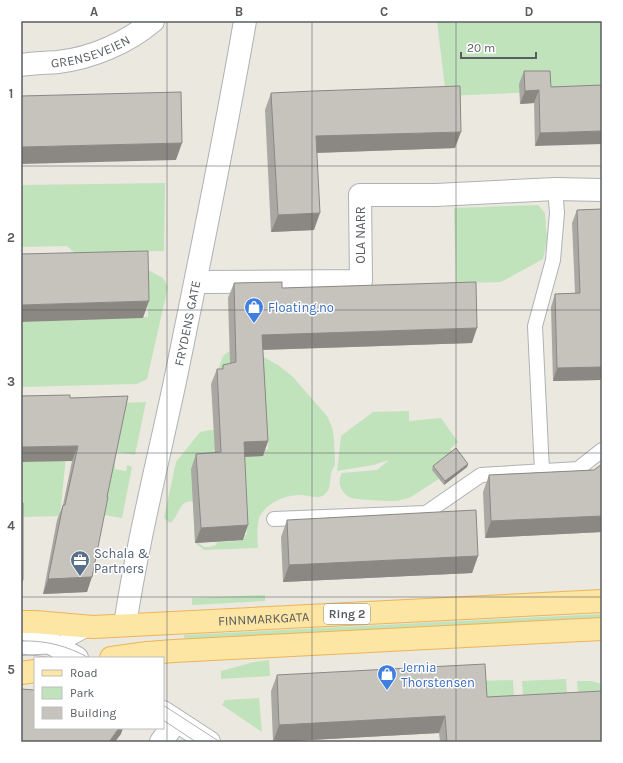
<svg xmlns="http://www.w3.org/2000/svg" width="623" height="763" font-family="Karla,sans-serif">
	<rect width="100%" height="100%" fill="#ebe8e0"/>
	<path fill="#c0e3bc" d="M437,21h165v68l-156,7z
		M165,183l-1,68 -89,2 -8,-7 -46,1v-62z
		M538,205l7,8 2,27 -4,19 -42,23 -45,1 -2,-75z
		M146,269l17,9 5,9 -21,92 -10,5 -116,3v-65l127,-5z
		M228,352l22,1 10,2 18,10 14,11 35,40 5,11 2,11 1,27c-8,10 -1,23 -11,30 -5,4 -15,1 -21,0 -16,-1 -37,7 -44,23 -2,7 -2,23 -1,30l-54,2 -9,-7 -2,-41c-14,-4 -14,16 -23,21l-6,-5 12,-56 24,-30 10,-2h4l8,33 -30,2 4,76 8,6h5l7,-2 1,-3 23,-1 1,-2h3l1,-4h2v-11l-9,-67 27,-4v-3l3,-1c0,-13 -2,-27 -1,-40l-4,-1 -45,-31 1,-10 4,-11z
		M146,402l-11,53 -21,-4 1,-48z
		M409,411v10l32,-3 17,24 -8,7 12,15 -51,33c-6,2 -12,4 -19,4 -7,0 -38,-1 -43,-4 -5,-3 -8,-7 -9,-12 -1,-5 0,-8 2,-12l35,-3 12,-10 -16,5 -36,6 4,-35 32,-24z
		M66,456l-6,60 -39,1v-60z
		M112,462l3,1v6l11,2 1,-6 5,2 -10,51 -18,-3z
		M265,595v6l-73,4v-7z
		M602,614v9l-417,21 -1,-9z
		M269,660l1,16 -49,3v-8l33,-9z
		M566,679l2,31 -44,2 -2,-31z
		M513,680l2,33 -34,1 -2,-33z
		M577,681h14l11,3v24l-23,1z
		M259,698l3,34 -40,-27 3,-5z"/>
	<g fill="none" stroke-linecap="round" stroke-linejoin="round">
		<defs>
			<path id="lane" d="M542,471l-7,-145 18,-66 4,-47 -2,-24
				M274,519l152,-6 55,-38 97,-6 24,-19
				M21,648l35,-2 34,-18"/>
			<g id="street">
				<path d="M196,282l165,-1 -1,-86h76l119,-6 47,1"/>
				<path id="s1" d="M125,625c12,-80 32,-160 49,-239 25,-122 50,-243 71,-365"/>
				<path d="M21,626l56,32"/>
				<path d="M163,712l46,30"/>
				<path d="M161,742l15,-21"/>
			</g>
			<g id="secondary">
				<path id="s2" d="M21,65c12,-2 25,-2 37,-3 34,-4 69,-19 95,-41"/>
			</g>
			<g id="primary">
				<path id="s3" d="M21,622h14l58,5 509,-26"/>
				<path d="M111,658l36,-5 27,-2 428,-22"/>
				<path d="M21,673l14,-2"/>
			</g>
		</defs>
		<use href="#lane" stroke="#aeb2b6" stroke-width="16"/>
		<use href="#street" stroke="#aeb2b6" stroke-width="24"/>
		<use href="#secondary" stroke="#b0b4b8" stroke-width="24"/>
		<use href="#primary" stroke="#edb457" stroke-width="24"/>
		<use href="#lane" stroke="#fff" stroke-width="14"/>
		<use href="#street" stroke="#fff" stroke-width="22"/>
		<use href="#secondary" stroke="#fff" stroke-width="22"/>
		<use href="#primary" stroke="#fde5a3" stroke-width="22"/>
		<path stroke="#b1b2b2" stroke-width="1" d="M21,641c24,-1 47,5 68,17
			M21,654l18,2 14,2
			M163,705l57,37
			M163,720l33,22"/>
	</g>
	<path fill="#aaa8a3" d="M524,71l27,16 51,-2 -67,61 -1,-43 -14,1 -1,-20z
		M271,93l184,55 -138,5 -3,77 -43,2 -6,-122z
		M602,209v167l-2,4 -47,1 -2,-74 4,-13 20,-1 -3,-70 5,-13z
		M234,283l48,5 190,55 -209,7 5,91 -5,15 -18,1 -2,83 -48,3 -4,-74 5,-15 19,-1 -4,-69 6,-15h5l1,-4 7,-1 -2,-66z
		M128,396l-41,196 -44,2 14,-74 6,-15 9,-44 -2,-63z
		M468,464l-1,3 -23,18 -12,-15 1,-4z
		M602,464v68l-117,6 -2,-46 6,-17 105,-5z
		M287,520l191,36 -6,17 -189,9 -2,-45z
		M277,675l210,22 115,45h-162l-1,-9 -166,9 -2,-51z"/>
	<path fill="#8b8884" d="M539,90l-5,13 -14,1 5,-13z
		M602,131v13l-67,2 5,-13z
		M461,132l-6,16 -145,5 6,-17z
		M182,143l-6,17 -155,4v-17z
		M320,213l-6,17 -43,2 7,-17z
		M149,301l-6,17 -122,4v-17z
		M477,328l-5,15 -215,7 5,-15z
		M602,367v9l-2,4 -47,1 4,-13z
		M268,441l-5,15 -25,1 6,-15z
		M78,446l-6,15 -51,1v-15z
		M468,464l-1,3 -23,18 1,-4z
		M602,516v16l-117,6 6,-17z
		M248,525l-5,15 -48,3 6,-15z
		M478,556l-6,17 -189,9 6,-17z
		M92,577l-5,15 -44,2 5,-15z
		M21,580h2l-2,6z
		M445,716l-6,17 -166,9 6,-17z
		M119,728h4l-2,6 -6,8h-6z"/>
	<path fill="#c6c3bd" stroke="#8b8884" d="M524,71h26l1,16 51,-2v46l-62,2 -1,-43 -14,1z
		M460,86l1,46 -145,4 4,77 -42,2 -7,-122 43,-2z
		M181,92l1,51 -161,4v-51z
		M602,209v158l-45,1 -2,-74 25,-1 -3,-83z
		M148,251l1,50 -128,4v-51z
		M282,282v6l194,-6 1,46 -215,7 6,106 -24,1 4,83 -47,3 -5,-74 25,-2 -4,-83h6v-4l13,-3 -2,-79z
		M70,395v3l58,-2 -21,101h1l-16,80 -44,2 15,-74h2l13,-59 -57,1v-51z
		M456,448l12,16 -23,17 -12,-15z
		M602,464v52l-111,5 -2,-46 105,-5z
		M21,503h2v77h-2z
		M476,510l2,46 -189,9 -2,-45z
		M485,664l2,33 115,-6v51h-155l-2,-26 -166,9 -2,-50z
		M21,689l14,1v38h84l-10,14h-88z"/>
	<path fill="none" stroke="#595d61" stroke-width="1" stroke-opacity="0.55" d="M167,21v721M312,21v721M456,21v721M21,166h581M21,310h581M21,453h581M21,597h581"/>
	<defs>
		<symbol id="shop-pin" viewBox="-11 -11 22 30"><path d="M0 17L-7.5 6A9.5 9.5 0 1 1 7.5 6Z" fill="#3f7fe0" stroke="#fff"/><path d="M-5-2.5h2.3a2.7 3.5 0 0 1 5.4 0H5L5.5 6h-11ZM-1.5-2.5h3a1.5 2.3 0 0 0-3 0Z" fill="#fff"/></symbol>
		<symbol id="office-pin" viewBox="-11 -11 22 30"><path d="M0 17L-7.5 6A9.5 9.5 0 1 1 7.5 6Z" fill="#5c6f8a" stroke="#fff"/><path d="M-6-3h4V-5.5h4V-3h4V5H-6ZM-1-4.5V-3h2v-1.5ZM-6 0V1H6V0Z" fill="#fff"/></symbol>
	</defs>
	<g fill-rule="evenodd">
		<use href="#shop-pin" x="243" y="296" width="22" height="30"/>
		<use href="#office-pin" x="69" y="549" width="22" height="30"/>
		<use href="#shop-pin" x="376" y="663" width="22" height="30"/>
	</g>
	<g text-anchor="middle" stroke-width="3" stroke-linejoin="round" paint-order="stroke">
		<rect fill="#fff" stroke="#8b8e90" stroke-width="1" x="324" y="604" width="46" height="20" rx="3"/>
		<g font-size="12" font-weight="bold" fill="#595d61">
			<text x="347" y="618">Ring 2</text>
		</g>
		<g font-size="13" fill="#595d61" stroke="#fff">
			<text dy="5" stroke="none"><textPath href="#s2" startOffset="71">GRENSEVEIEN</textPath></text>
			<text transform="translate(360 235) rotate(-90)" y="5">OLA NARR</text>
			<text dy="5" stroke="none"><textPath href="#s1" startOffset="308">FRYDENS GATE</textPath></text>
			<text dy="5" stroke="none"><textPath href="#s3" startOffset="243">FINNMARKGATA</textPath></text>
		</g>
		<g font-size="13" fill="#366cbe" stroke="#fff" text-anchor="start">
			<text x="268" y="312">Floating.no</text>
			<text x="401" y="672">Jernia<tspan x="401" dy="15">Thorstensen</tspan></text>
		</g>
		<g font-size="13" fill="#4e5e75" stroke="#fff" text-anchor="start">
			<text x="94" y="558">Schala &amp;<tspan x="94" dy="15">Partners</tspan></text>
		</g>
	</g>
	<rect width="623" height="763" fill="none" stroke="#ffffff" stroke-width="44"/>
	<rect x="34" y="657" width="130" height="72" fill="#ffffff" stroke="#bdbec0"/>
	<rect x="42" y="670" width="20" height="6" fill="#fde5a3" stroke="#bdbec0"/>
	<text x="70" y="677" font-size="12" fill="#595d61">Road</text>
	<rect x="42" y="687" width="20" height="12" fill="#c0e3bc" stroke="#bdbec0"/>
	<text x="70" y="697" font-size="12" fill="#595d61">Park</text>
	<rect x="42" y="707" width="20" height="12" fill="#c6c3bd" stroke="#bdbec0"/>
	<text x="70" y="717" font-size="12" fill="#595d61">Building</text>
	<path d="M461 52v6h75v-6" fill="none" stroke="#595d61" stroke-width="2"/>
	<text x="467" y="52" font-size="12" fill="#595d61" stroke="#ffffff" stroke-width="3" paint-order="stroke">20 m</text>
	<rect x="22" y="22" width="579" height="719" fill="none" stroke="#595d61" stroke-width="1.5"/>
	<g font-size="13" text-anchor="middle" font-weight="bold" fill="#595d61">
		<text x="94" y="16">A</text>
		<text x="239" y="16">B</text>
		<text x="384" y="16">C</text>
		<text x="529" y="16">D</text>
		<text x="11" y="98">1</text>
		<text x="11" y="242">2</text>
		<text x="11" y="386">3</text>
		<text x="11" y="530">4</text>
		<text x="11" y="674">5</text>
	</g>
</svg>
